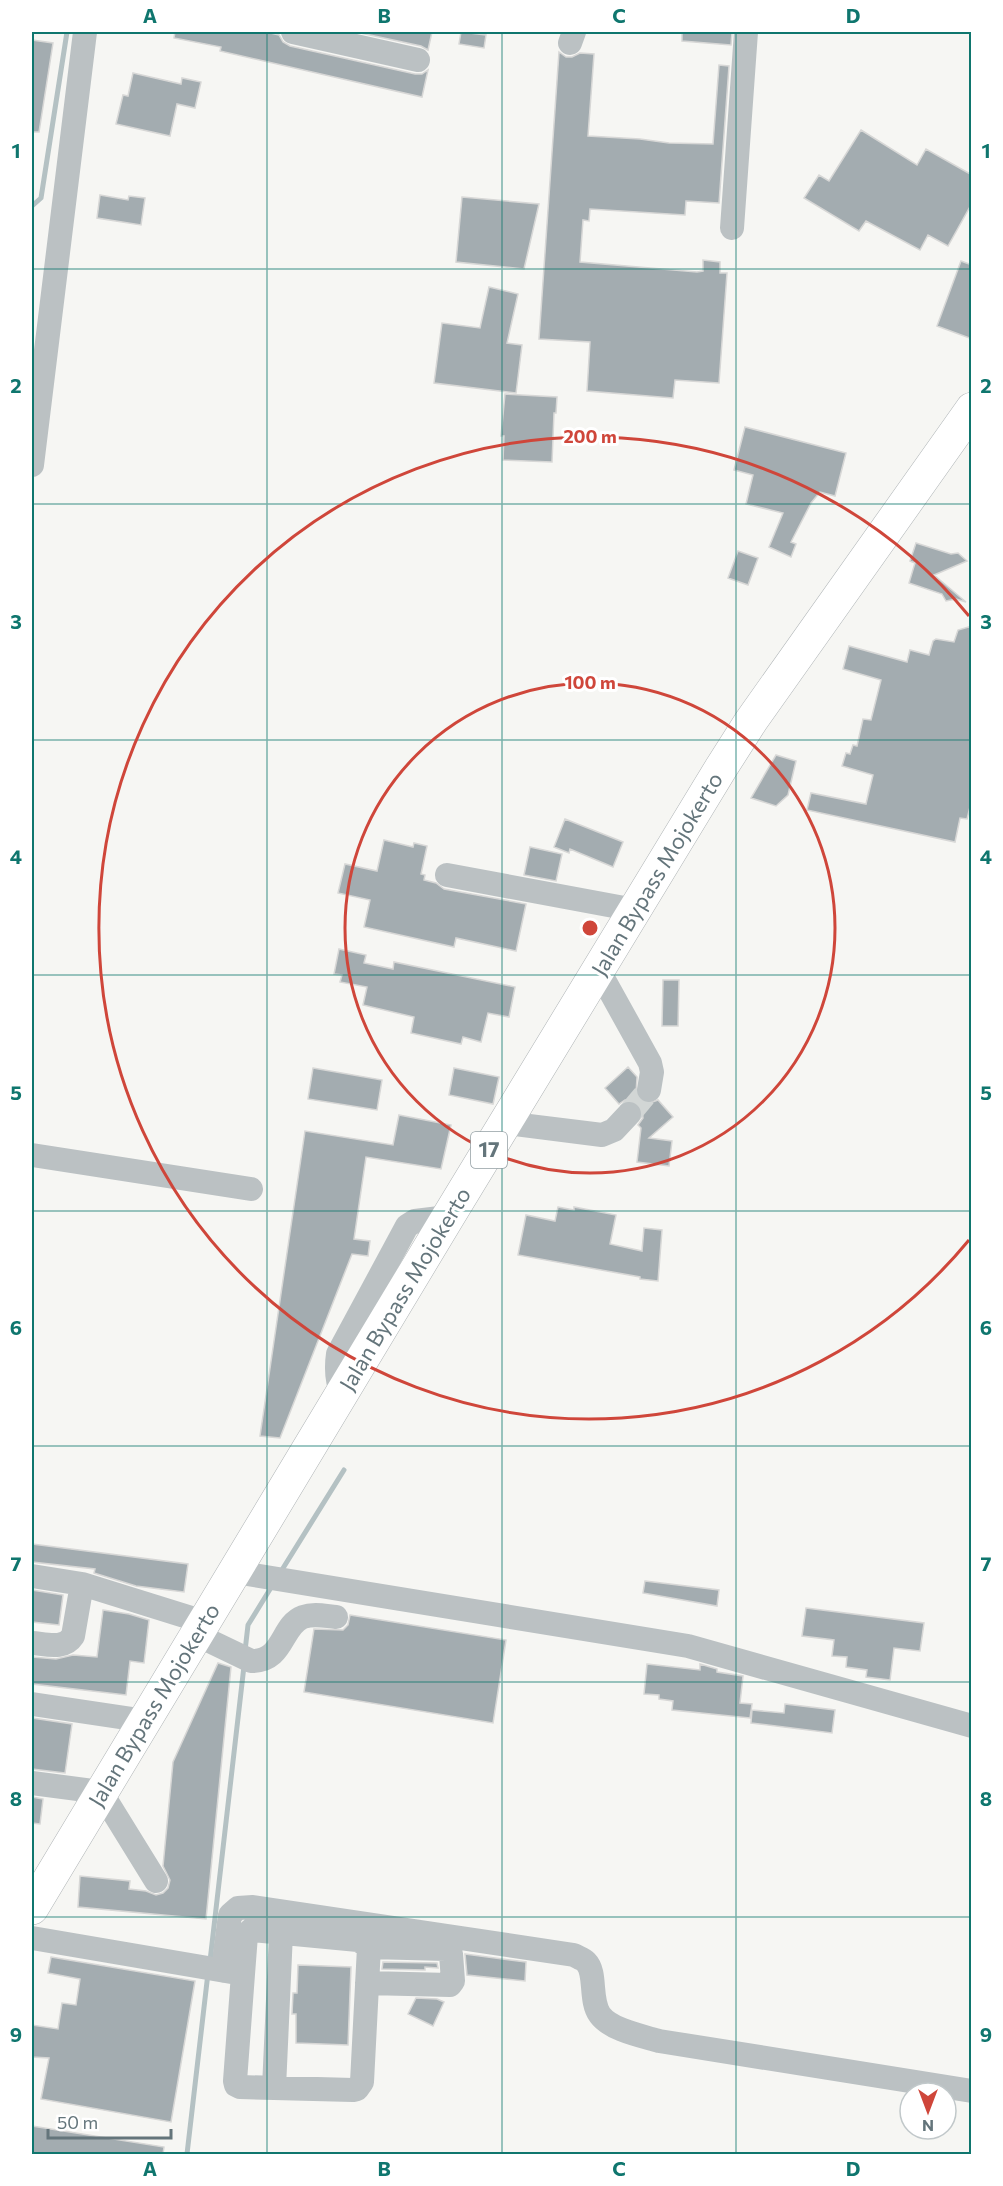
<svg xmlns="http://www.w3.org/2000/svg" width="1003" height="2186" font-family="Commissioner,sans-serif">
	<rect width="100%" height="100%" fill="#f6f6f3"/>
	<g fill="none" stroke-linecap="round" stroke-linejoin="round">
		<path stroke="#b4c1c3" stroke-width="5" d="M32,206l9,-8 26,-166
			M280,1573l64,-103
			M245,1651l3,-26 24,-39
			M210,1961l34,-295
			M187,2154l21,-181"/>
	</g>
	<path fill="#a3acb0" stroke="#d7d7d6" stroke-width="1.5" d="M175,32h91l13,3 4,7 7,4 125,28h7l6,-4 -6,27 -202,-46 1,-4 -47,-9z
		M356,32h76l-4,18 -7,-4z
		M461,32l25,3 -2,13 -25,-4z
		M682,32h50l-1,13 -49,-4z
		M32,40l21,3 -14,89h-7z
		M559,52l7,5h6l8,-4 14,1 -6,82 52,3 29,4 44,1 6,-79 10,1 -10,137 -33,-2 -1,14 -95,-6 -1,12 -6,-1 -3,42 117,10 6,-1v-11l17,2v11h7l-8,110 -44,-3 -2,18 -86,-7 3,-49 -51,-3z
		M133,73l48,11 1,-6 19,4 -6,26 -18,-4 -7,32 -54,-12 7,-29 5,1z
		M861,130l56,35 9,-16 46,26v28l-24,43 -20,-11 -8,15 -54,-29 -7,10 -55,-33 15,-23 10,6z
		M100,195l28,5 1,-4 16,2 -4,27 -44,-7z
		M462,197l77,7 -15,65 -68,-7z
		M961,261l11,4v74l-35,-13z
		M489,287l29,7 -11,49 15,2 -6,48 -82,-10 8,-60 38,5z
		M505,394l52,3 -1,16h-2l-2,49 -49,-2 1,-24h-3z
		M745,427l101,26 -11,43 -15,-4 -9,11 -20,39 5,2 -5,13 -22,-10 14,-34 -37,-9 7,-29 -19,-5z
		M916,543l35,11 7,-1 9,8 -33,14 32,27 -10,-3 -10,2 -4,-7 -33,-11 6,-20 -5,-2z
		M738,551l20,7 -10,27 -20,-7z
		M972,626v173l-5,20 -7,-1 -5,24 -148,-32 4,-17 55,11 7,-29 -31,-9 4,-13 4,1 3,-9 4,1 6,-27 8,1 10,-40 -38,-11 6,-23 58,16 3,-12 19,5 4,-14 3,-2 18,3 4,-12z
		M776,755l20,6 -8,34 -12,11 -25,-8z
		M565,819l58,23 -10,25 -43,-18 -1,4 -15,-6z
		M384,840l29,7 1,-4 13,3 -6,28 4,1 -1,5 12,3 8,6 82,15 -10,47 -60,-13 -2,9 -90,-20 6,-27 -32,-7 7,-29 32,7z
		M530,847l32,7 -6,27 -32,-6z
		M339,949l27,6 -2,8 29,6 1,-7 121,25 -6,30 -21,-4 -7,29 -18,-5 -2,7 -50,-11 3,-16 -51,-12 4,-18 -27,-5 2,-7 -8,-1z
		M663,980h16l-1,46h-16z
		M628,1067l9,10 -1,17 4,7 7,3 11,-4 15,17 -24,21 23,3 -3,25 -32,-4 4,-34 -3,-3 5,-7 -1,-9 -3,-5 -6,-4h-8l-6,4 -14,-16z
		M313,1068l69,12 -5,30 -69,-11z
		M454,1068l45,9 -6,27 -44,-9z
		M399,1115l52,10 -10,44 -75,-12 -12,82 16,2 -2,15 -16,-2 -72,184 -20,-2 45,-305 88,14z
		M558,1207l16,3v-3l42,8 -6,29 32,7 2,-23 18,2 -4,51 -18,-2v-2l-122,-22 8,-40 29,6z
		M32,1544l156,20 -4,28 -48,-6 -42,-13 1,-4 -63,-7z
		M645,1581l74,9 -2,16 -74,-13z
		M32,1590l31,5 -4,30 -27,-3z
		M806,1608l118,15 -4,28 -26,-3 -4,32 -24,-3 1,-7 -21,-3 1,-10 -15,-1 2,-16 -32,-4z
		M103,1610l26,4 20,6 -5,43 -14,-2 -4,34 -94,-11v-27l24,2 17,-4 24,2z
		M350,1615l156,25 -13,83 -189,-31 10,-63 29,1 5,-5z
		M218,1663l13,4 -25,252 -128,-12 2,-31 50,5 -1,8 17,2 10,4 7,-2 5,-5 2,-8 -7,-14 10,-104z
		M647,1664l53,6v-6l17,5v3l26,4 -3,27 12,1 -2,14 -78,-8 1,-9 -14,-2v-4l-15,-1z
		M785,1704l50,6 -3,23 -81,-10 1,-13 32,3z
		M32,1718l40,6 -7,49 -33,-4z
		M32,1797l11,2 -3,25 -8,-1z
		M465,1954l61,8 -1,19 -58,-6z
		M51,1957l144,24 -24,141 -130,-23 8,-41 -17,-1v-32l26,4 4,-26 14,2 4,-26 -32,-6z
		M383,1962l54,1 1,5 -13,-1v3l-43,-1z
		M298,1965l53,2 -3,78 -52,-2v-29h-4l1,-21h4z
		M416,1998l21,1 7,3 -11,24 -25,-12z
		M32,2126l132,21 -1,7h-131z"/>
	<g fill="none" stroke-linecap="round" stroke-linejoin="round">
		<path stroke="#d2d6d5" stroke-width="24" stroke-dasharray="24 12" stroke-linecap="butt" d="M629,1114l20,-24"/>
		<defs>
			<path id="highway" d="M32,1908l416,-691 273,-449 30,-47 221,-312"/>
		</defs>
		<use href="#highway" stroke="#afb4b6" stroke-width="34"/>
		<path stroke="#bbc1c3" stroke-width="24" d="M293,32l125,28
			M570,43l4,-11
			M732,228l14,-196
			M32,465l53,-433
			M447,875l188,35
			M599,971l51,92 2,9 -3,18
			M506,1123l96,12 12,-5 15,-16
			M32,1155l219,34
			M342,1393c-6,-13 -6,-25 -4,-39l69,-128 8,-5 33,-4
			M235,1572l453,74 284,80
			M32,1576l50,8 122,38
			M197,1635l54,26c33,1 30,-36 52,-44 11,-4 22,-1 33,0
			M32,1643c14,1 32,7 41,-7l9,-52
			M32,1704l114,17
			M32,1783l69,9 55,89
			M32,1938l211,36 3,-39 5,-5 107,10 11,7 77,2 5,5 2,27 -3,4 -83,-2
			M225,1971v-18l5,-38 8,-7 15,-1 321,48c3,2 9,4 12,7 11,11 3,38 14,53 11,15 42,21 59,26l313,50
			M243,1974l-8,107 1,4 4,2 113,3 4,-1 5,-7 7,-135
			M274,2088l7,-155"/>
		<use href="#highway" stroke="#fff" stroke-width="33"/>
	</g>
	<path fill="none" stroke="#0f766e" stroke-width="1.5" stroke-opacity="0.55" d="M267,32v2122M502,32v2122M736,32v2122M32,269h940M32,504h940M32,740h940M32,975h940M32,1211h940M32,1446h940M32,1682h940M32,1917h940"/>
	<g fill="none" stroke="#cf463a" stroke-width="3">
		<circle cx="590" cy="928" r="245"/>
		<path d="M969 1240A491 491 0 1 1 969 616"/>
	</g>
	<g text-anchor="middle" stroke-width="6" stroke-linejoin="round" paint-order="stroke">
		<rect fill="#fff" stroke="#929ea3" stroke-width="1.5" x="471" y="1132" width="36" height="36" rx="4.5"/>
		<g font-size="21" font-weight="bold" fill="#64757b">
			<text x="489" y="1157">17</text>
		</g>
		<g font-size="22" fill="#64757b" stroke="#fff">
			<text transform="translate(657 874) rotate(-59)" y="8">Jalan Bypass Mojokerto</text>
			<text transform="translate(405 1289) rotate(-59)" y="8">Jalan Bypass Mojokerto</text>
			<text transform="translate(154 1705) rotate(-59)" y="8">Jalan Bypass Mojokerto</text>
		</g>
	</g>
	<circle cx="590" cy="928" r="9" fill="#cf463a" stroke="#fff" stroke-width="3"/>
	<g font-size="18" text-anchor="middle" font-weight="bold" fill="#cf463a" stroke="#fff" stroke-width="6" stroke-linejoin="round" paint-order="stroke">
		<text x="590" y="443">200 m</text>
		<text x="590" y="689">100 m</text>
	</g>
	<rect width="1003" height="2186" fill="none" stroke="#ffffff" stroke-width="66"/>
	<g transform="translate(928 2111) rotate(180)"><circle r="28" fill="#ffffff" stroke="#c1c8ca" stroke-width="1.5"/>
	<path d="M0-4.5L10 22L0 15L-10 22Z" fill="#cf463a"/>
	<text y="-9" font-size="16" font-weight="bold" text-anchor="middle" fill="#64757b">N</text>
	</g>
	<path d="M48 2129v9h123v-9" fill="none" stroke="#64757b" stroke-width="3"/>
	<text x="57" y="2129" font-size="18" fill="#64757b" stroke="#ffffff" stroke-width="4.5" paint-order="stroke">50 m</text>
	<rect x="33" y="33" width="937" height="2120" fill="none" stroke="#0f766e" stroke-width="2"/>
	<g font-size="20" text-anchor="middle" font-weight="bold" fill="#0f766e">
		<text x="150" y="23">A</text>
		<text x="384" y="23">B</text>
		<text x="619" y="23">C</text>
		<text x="853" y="23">D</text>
		<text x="16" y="158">1</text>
		<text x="986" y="158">1</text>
		<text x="16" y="393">2</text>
		<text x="986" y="393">2</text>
		<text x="16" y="629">3</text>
		<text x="986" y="629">3</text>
		<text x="16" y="864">4</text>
		<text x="986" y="864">4</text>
		<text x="16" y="1100">5</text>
		<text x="986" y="1100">5</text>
		<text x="16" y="1335">6</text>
		<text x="986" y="1335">6</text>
		<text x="16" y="1571">7</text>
		<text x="986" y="1571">7</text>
		<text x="16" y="1806">8</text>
		<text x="986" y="1806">8</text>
		<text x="16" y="2042">9</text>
		<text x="986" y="2042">9</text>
		<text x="150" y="2176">A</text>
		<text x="384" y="2176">B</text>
		<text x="619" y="2176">C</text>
		<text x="853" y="2176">D</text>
	</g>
</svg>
